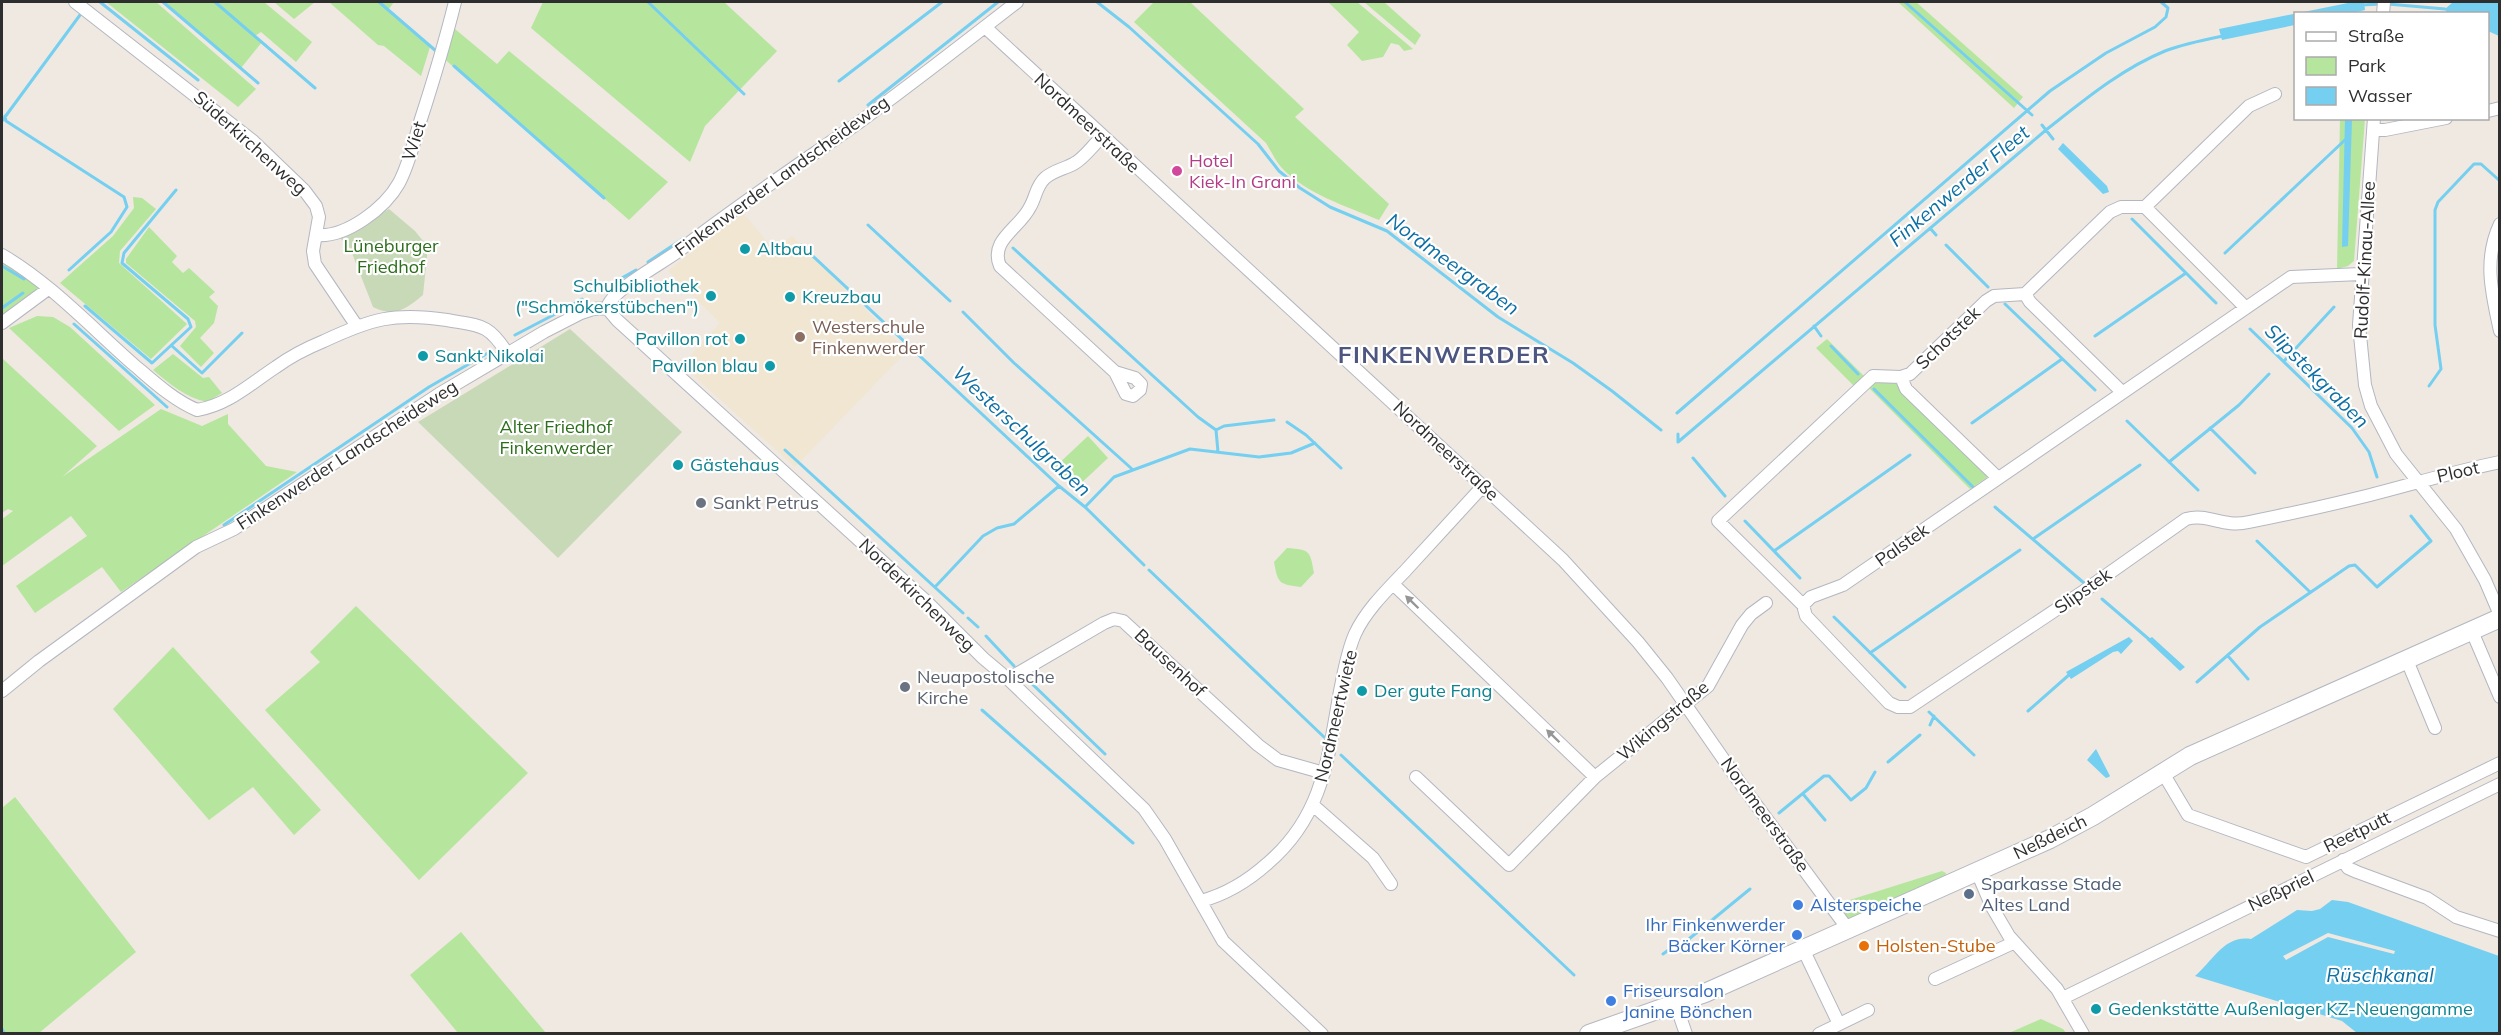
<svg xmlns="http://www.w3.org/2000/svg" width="2501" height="1035" font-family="Mulish,sans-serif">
	<rect width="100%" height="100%" fill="#efe9e1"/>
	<path fill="#f0e6d1" d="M743,213l31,37 18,-14 115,115 -112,116 -113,-102 38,-42 -52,-52 65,-53z"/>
	<path fill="#b6e59e" d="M106,2h50l100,87 -18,18z
		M164,2h100l48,40 -16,20 -35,-30 -6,4 7,6 -21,26z
		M274,2h41l-21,17z
		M329,2h65l-6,8 42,37 -9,29 -37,-30 -6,-1z
		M543,2h181l53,49 -72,75 -15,36 -159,-134z
		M1154,2h36l114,107 -9,8 94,87 -10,16c-33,-14 -73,-26 -98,-53 -6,-7 -10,-16 -15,-24l-132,-121z
		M1328,2h29l56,47 -9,2 -5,-6 -8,-2 -8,14 -21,4 -15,-16 12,-13z
		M1364,2h20l37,33 -6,10z
		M1898,2h18l107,95 -9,11z
		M449,24l48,40 12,-13 159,131 -39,38 -188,-164z
		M2340,119h25l-11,142 -6,5 -11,3z
		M133,197l9,1 14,11 -36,42 -1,12 68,61 -36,35 -91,-76 53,-47 21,-28z
		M149,227l28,29 -5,6 11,11 6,-5 26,24 -6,5 9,9 -4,17 -14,15 14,15 -13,14 -21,-21 16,-19 -1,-6 -69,-58v-4z
		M2,255l46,34 -46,34z
		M37,316l16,1 17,10 85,78 -36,26 -110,-103z
		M1827,339l37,37 -10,10 -38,-38z
		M173,354l30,24 6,-1 13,16 -15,9c-21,-4 -37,-18 -54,-32z
		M2,358l95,88 -35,31 99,-68 41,17 26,-12v10l38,42 31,6 -176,120 -19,-25 -67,46 -19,-27 71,-50 -16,-20 -69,50v-47l11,-8 -5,-2 -6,4z
		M1879,378l17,5 6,8 87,85 -19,13 -101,-101z
		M1088,436l20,22 -33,31 -20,-22z
		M1287,548c23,2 23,2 27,25l-13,14c-22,-3 -23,-3 -27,-25z
		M356,606l172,167 -109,107 -154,-170 55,-48 -10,-10z
		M173,647l148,163 -27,25 -41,-48 -44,33 -96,-111z
		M15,797l121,155 -97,81h-34l-3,-4v-221z
		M1942,871l4,2 -1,5 -19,10 -79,32 -10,-16z
		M461,932l85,101h-88l-48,-58z
		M2041,1019l22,10 3,4h-57z"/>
	<path fill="#c8d9b8" d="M389,209l26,22 13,16 -5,48c-17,14 -28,23 -50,12l-23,-59 -11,-11z
		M570,329l112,103 -124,126 -140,-136z"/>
	<path fill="#75cff0" d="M2353,2h11l1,8 -16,4h-53l-1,11 -73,15 -3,-11z
		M2453,2h46v34l-11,-5v-17l-41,-1 -2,-4z
		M2345,119h7l-4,127 -6,1z
		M2063,143l44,43 2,6 -6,2 -45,-45z
		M2129,637l4,4 -12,13 -3,-3 -5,1 -42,27 -5,-7z
		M2152,637l33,30 -5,4 -33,-31z
		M2096,749l14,27 -1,1 -3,1 -19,-18z
		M2332,900l16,2 151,54v77h-142l-15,-12 -147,-45c18,-15 29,-41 56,-37l46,-29 15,1 8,-2z"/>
	<path fill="#efe9e1" d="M2328,933l67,18 -1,3 -66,-17 -42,23 -3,-4z"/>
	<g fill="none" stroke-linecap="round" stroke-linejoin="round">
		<path stroke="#75cff0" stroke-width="3" d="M100,2l98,78
			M163,2l95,81
			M215,2l100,86
			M379,2l57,49
			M648,2l96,92
			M1097,2l32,25 129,117 21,27 21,17 30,19 57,24 111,86 75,46 39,28 49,39
			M1905,2l127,113
			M2388,4l57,5
			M2361,5l20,-1
			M454,66l150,132
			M839,81l103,-79
			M868,105l130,-103
			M5,116l1,5 118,76 3,10 -16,25 -42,38
			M2,121l78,-106
			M2042,125l11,14
			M2132,219l84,84
			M868,225l82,76
			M1930,228l6,7
			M801,245l258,241 26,21 59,58
			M1946,245l42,42
			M1013,248l185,169 18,13
			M2225,253l121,-114
			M648,262l36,-24
			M2,266l22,13
			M613,283l23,-13
			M574,304l8,-5
			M2005,304l90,86
			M85,306l67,57 39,-36 -3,-8 -66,-56 2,-10 52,-63
			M2,308l21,-15
			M963,312l51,51 118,106
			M74,324l93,83
			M1814,326l7,10
			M2250,329l102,99 17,24 8,25
			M515,335l46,-24
			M2095,336l91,-63
			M172,346l30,27 40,-40
			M1831,346l27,28
			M2284,361l50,-54
			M2429,386l12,-17 -6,-44v-115l3,-8 36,-38h7l19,17
			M1874,389l99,98
			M1677,413l373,-322 56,-38 49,-26 11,-10 2,-9 -7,-6
			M2127,421l71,69
			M1287,422l19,13 35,33
			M1972,423l90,-64
			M2210,428l45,45
			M1678,434v8
			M1678,442l368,-312c37,-29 75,-61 119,-79 18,-7 38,-11 58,-15
			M785,450l178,163
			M1218,452l-2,-22 8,-4 50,-6
			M1693,458l32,38
			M2169,462l70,-57 30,-31
			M1085,507l29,-30 76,-28 69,8 32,-4 24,-10
			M1995,507l89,76
			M1745,521l55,57
			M224,525l205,-138 59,-34
			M2033,539l107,-74
			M2257,541l52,50
			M1774,551l136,-96
			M1149,570l175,167
			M935,587l48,-51 14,-8 17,-4 45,-38
			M2102,599l49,42
			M1834,617l71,70
			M968,618l10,9
			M986,636l28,30
			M1870,653l150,-103
			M2228,656l20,23
			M1027,679l78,75
			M2197,682l63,-55 89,-61 6,-1 22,22 54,-46 -20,-25
			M982,710l151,133
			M2028,711l42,-37
			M1929,712l45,43
			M1930,725l4,-9
			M1341,755l233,220
			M1888,762l32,-27
			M1803,794l22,26
			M1779,813l45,-37h5l22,24 15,-12 9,-16
			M1663,954l14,-10 7,-1 66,-54
			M2,1029l3,5"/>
		<defs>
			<path id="street" d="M75,2l178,139 51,49 12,16 3,11 -6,34 2,13 41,61
				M2383,14l1,-12
				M985,27l578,533 75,82 29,36 73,105 108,146
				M2488,111l12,-3
				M2374,118l-15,207 6,60 6,21 25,48 60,75 29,51 15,35
				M2373,130h12l61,-12
				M1102,137c-9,8 -17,20 -27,26 -10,6 -21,7 -30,15 -9,8 -9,19 -15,29 -10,21 -41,33 -30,59l115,106 11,22 7,2 7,-6 1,-6 -6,-6 -20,-6
				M2145,207l100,100
				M2500,224c-17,36 -8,70 0,107
				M316,235c30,3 69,-27 83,-52 10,-19 15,-41 21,-61 13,-40 25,-80 35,-120
				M2,255c48,28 89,72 131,109 19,16 40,36 64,46 31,-5 53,-26 79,-43 15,-11 31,-19 48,-26 47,-22 70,-29 123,-21 33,6 41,3 60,33
				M2025,294l5,8 92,90
				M607,308l10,12 310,282 56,56 25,21 136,130 21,30 58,102 99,93
				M607,308c4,-18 56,-45 73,-58 58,-45 118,-85 178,-127 54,-39 106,-80 159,-121
				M2,323l46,-34
				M1901,377l5,12 92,89
				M1393,584l202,193
				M1803,605l-85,-84 155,-145 28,1 9,-3 76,-73 8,-5 31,-2 85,-82 11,-5h24l104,-101 26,-12
				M1803,605l3,11 83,87 9,4h12l174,-116 102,-72c23,-6 36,9 63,3 40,-8 81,-17 121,-27 43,-11 86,-24 130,-33
				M1803,605l8,-8 32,-12 448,-308 70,-3
				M2471,629l29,68
				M2406,658l29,70
				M1008,679l96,-56 10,-4 9,2 135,124 20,15 46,13
				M2,691l37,-30 157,-114 38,-18 205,-135 105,-62 37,-19 12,-4 14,-1
				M2163,773l25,42 118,42 194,-94
				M1416,777l93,88 86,-88 113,-91 34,-61 9,-11 15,-11
				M1314,806l59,52 18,26
				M2343,860l5,8 9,4 70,26 29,19 44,14
				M1977,872l15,35 17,29 48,53 26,45
				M1201,901c26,-7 47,-20 67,-38 55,-47 60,-105 72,-172 4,-19 7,-39 15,-57 11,-24 33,-45 51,-64 26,-28 51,-56 77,-84
				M1803,949l36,75
				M1935,979l78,-36
				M2063,998l437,-214
				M1676,1005l10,29
				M1819,1034l49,-24"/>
			<path id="secondary" d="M1589,1034l116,-41 345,-154 43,-23 97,-60 310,-138"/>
		</defs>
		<use href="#street" stroke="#b4b7c1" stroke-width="14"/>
		<use href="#secondary" stroke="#b4b7c1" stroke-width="20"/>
		<use href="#street" stroke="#fff" stroke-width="12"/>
		<use href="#secondary" stroke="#fff" stroke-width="18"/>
	</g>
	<defs><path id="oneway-solid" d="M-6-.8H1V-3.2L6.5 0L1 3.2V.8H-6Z" transform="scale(1.5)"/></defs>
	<g fill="#969696">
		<use href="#oneway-solid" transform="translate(1412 602) rotate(-136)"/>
		<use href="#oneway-solid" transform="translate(1553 736) rotate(-136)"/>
	</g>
	<circle fill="#d1479c" stroke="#fff" stroke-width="2" cx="1177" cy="171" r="6"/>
	<g fill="#0f9aa8" stroke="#fff" stroke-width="2">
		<circle cx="745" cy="249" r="6"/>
		<circle cx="711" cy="296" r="6"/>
		<circle cx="790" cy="297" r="6"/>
		<circle cx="740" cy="339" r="6"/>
		<circle cx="423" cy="356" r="6"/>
		<circle cx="770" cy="366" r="6"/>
		<circle cx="678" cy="465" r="6"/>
		<circle cx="1362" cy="691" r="6"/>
		<circle cx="2096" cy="1009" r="6"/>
	</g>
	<circle fill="#8d6e63" stroke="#fff" stroke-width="2" cx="800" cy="337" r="6"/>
	<g fill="#6b7280" stroke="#fff" stroke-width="2">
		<circle cx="701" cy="503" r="6"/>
		<circle cx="905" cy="687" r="6"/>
	</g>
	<circle fill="#5c6f8a" stroke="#fff" stroke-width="2" cx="1969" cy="894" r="6"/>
	<g fill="#3f7fe0" stroke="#fff" stroke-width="2">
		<circle cx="1798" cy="905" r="6"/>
		<circle cx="1797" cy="935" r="6"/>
		<circle cx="1611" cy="1001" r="6"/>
	</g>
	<circle fill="#e8710a" stroke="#fff" stroke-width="2" cx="1864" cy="946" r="6"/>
	<g text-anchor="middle" stroke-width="4.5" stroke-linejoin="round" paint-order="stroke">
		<g font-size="18" fill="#2e2e2e" stroke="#fff">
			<text transform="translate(1087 123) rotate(43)" y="6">Nordmeerstraße</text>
			<text transform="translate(414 141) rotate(-72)" y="6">Wiet</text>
			<text transform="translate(250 143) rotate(42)" y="6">Süderkirchenweg</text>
			<text transform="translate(782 176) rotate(-36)" y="6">Finkenwerder Landscheideweg</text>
			<text transform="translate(2365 260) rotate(-87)" y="6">Rudolf-Kinau-Allee</text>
			<text transform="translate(1948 338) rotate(-44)" y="6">Schotstek</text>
			<text transform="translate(1446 451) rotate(43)" y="6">Nordmeerstraße</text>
			<text transform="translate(347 455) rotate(-33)" y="6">Finkenwerder Landscheideweg</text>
			<text transform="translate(2458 472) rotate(-13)" y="6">Ploot</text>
			<text transform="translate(1902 545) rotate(-35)" y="6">Palstek</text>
			<text transform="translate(2083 591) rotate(-35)" y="6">Slipstek</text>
			<text transform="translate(917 595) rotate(44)" y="6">Norderkirchenweg</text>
			<text transform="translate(1170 663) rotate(43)" y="6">Bausenhof</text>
			<text transform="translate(1336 716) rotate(-77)" y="6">Nordmeertwiete</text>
			<text transform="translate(1663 721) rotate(-40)" y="6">Wikingstraße</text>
			<text transform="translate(1765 815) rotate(54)" y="6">Nordmeerstraße</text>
			<text transform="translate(2357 832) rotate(-26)" y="6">Reetputt</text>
			<text transform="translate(2050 837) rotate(-26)" y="6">Neßdeich</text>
			<text transform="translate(2281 891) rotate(-26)" y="6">Neßpriel</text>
		</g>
		<g font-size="18" fill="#b23c85" stroke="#fff" text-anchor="start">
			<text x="1189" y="167">Hotel<tspan x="1189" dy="21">Kiek-In Grani</tspan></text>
		</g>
		<g font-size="18" fill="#2c6e1b" stroke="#fff">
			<text x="391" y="252">Lüneburger<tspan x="391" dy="21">Friedhof</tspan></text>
			<text x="556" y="433">Alter Friedhof<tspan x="556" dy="21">Finkenwerder</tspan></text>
		</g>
		<g font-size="18" fill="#0d838f" stroke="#fff" text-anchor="start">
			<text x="757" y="255">Altbau</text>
			<text x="699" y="292" text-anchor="end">Schulbibliothek<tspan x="699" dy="21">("Schmökerstübchen")</tspan></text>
			<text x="802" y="303">Kreuzbau</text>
			<text x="728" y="345" text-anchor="end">Pavillon rot</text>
			<text x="435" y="362">Sankt Nikolai</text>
			<text x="758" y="372" text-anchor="end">Pavillon blau</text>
			<text x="690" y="471">Gästehaus</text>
			<text x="1374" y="697">Der gute Fang</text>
			<text x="2108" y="1015">Gedenkstätte Außenlager KZ-Neuengamme</text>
		</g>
		<g font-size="18" fill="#785e54" stroke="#fff" text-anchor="start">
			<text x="812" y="333">Westerschule<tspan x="812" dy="21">Finkenwerder</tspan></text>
		</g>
		<g font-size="18" fill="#5b616d" stroke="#fff" text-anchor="start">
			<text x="713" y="509">Sankt Petrus</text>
			<text x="917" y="683">Neuapostolische<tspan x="917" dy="21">Kirche</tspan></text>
		</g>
		<g font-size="18" fill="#4e5e75" stroke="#fff" text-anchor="start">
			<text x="1981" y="890">Sparkasse Stade<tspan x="1981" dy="21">Altes Land</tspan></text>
		</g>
		<g font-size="18" fill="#366cbe" stroke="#fff" text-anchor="start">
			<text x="1810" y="911">Alsterspeiche</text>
			<text x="1785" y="931" text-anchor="end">Ihr Finkenwerder<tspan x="1785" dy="21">Bäcker Körner</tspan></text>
			<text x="1623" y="997">Friseursalon<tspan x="1623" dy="21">Janine Bönchen</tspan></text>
		</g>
		<g font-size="18" fill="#c56008" stroke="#fff" text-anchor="start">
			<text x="1876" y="952">Holsten-Stube</text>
		</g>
		<g font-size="20" font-style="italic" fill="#0d6fa3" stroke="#fff">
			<text transform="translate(1959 186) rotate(-40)" y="7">Finkenwerder Fleet</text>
			<text transform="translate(1453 264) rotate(36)" y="7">Nordmeergraben</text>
			<text transform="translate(2317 376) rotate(45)" y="7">Slipstekgraben</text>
			<text transform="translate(1022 431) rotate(43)" y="7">Westerschulgraben</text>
			<text x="2380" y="982">Rüschkanal</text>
		</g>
		<g font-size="24" font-weight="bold" letter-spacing="1.5" fill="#4d5680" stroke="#fff">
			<text x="1444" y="363">FINKENWERDER</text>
		</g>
	</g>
	<rect width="2501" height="1035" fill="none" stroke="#2e2e2e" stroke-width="6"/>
	<rect x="2294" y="12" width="195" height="108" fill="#ffffff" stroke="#ababab" stroke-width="1.5"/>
	<rect x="2306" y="32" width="30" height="9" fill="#ffffff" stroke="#ababab" stroke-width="1.5"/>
	<text x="2348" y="42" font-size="18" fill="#2e2e2e">Straße</text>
	<rect x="2306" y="57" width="30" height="18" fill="#b6e59e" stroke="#ababab" stroke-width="1.5"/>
	<text x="2348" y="72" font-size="18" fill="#2e2e2e">Park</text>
	<rect x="2306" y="87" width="30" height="18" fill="#75cff0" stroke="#ababab" stroke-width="1.5"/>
	<text x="2348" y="102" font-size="18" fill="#2e2e2e">Wasser</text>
</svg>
